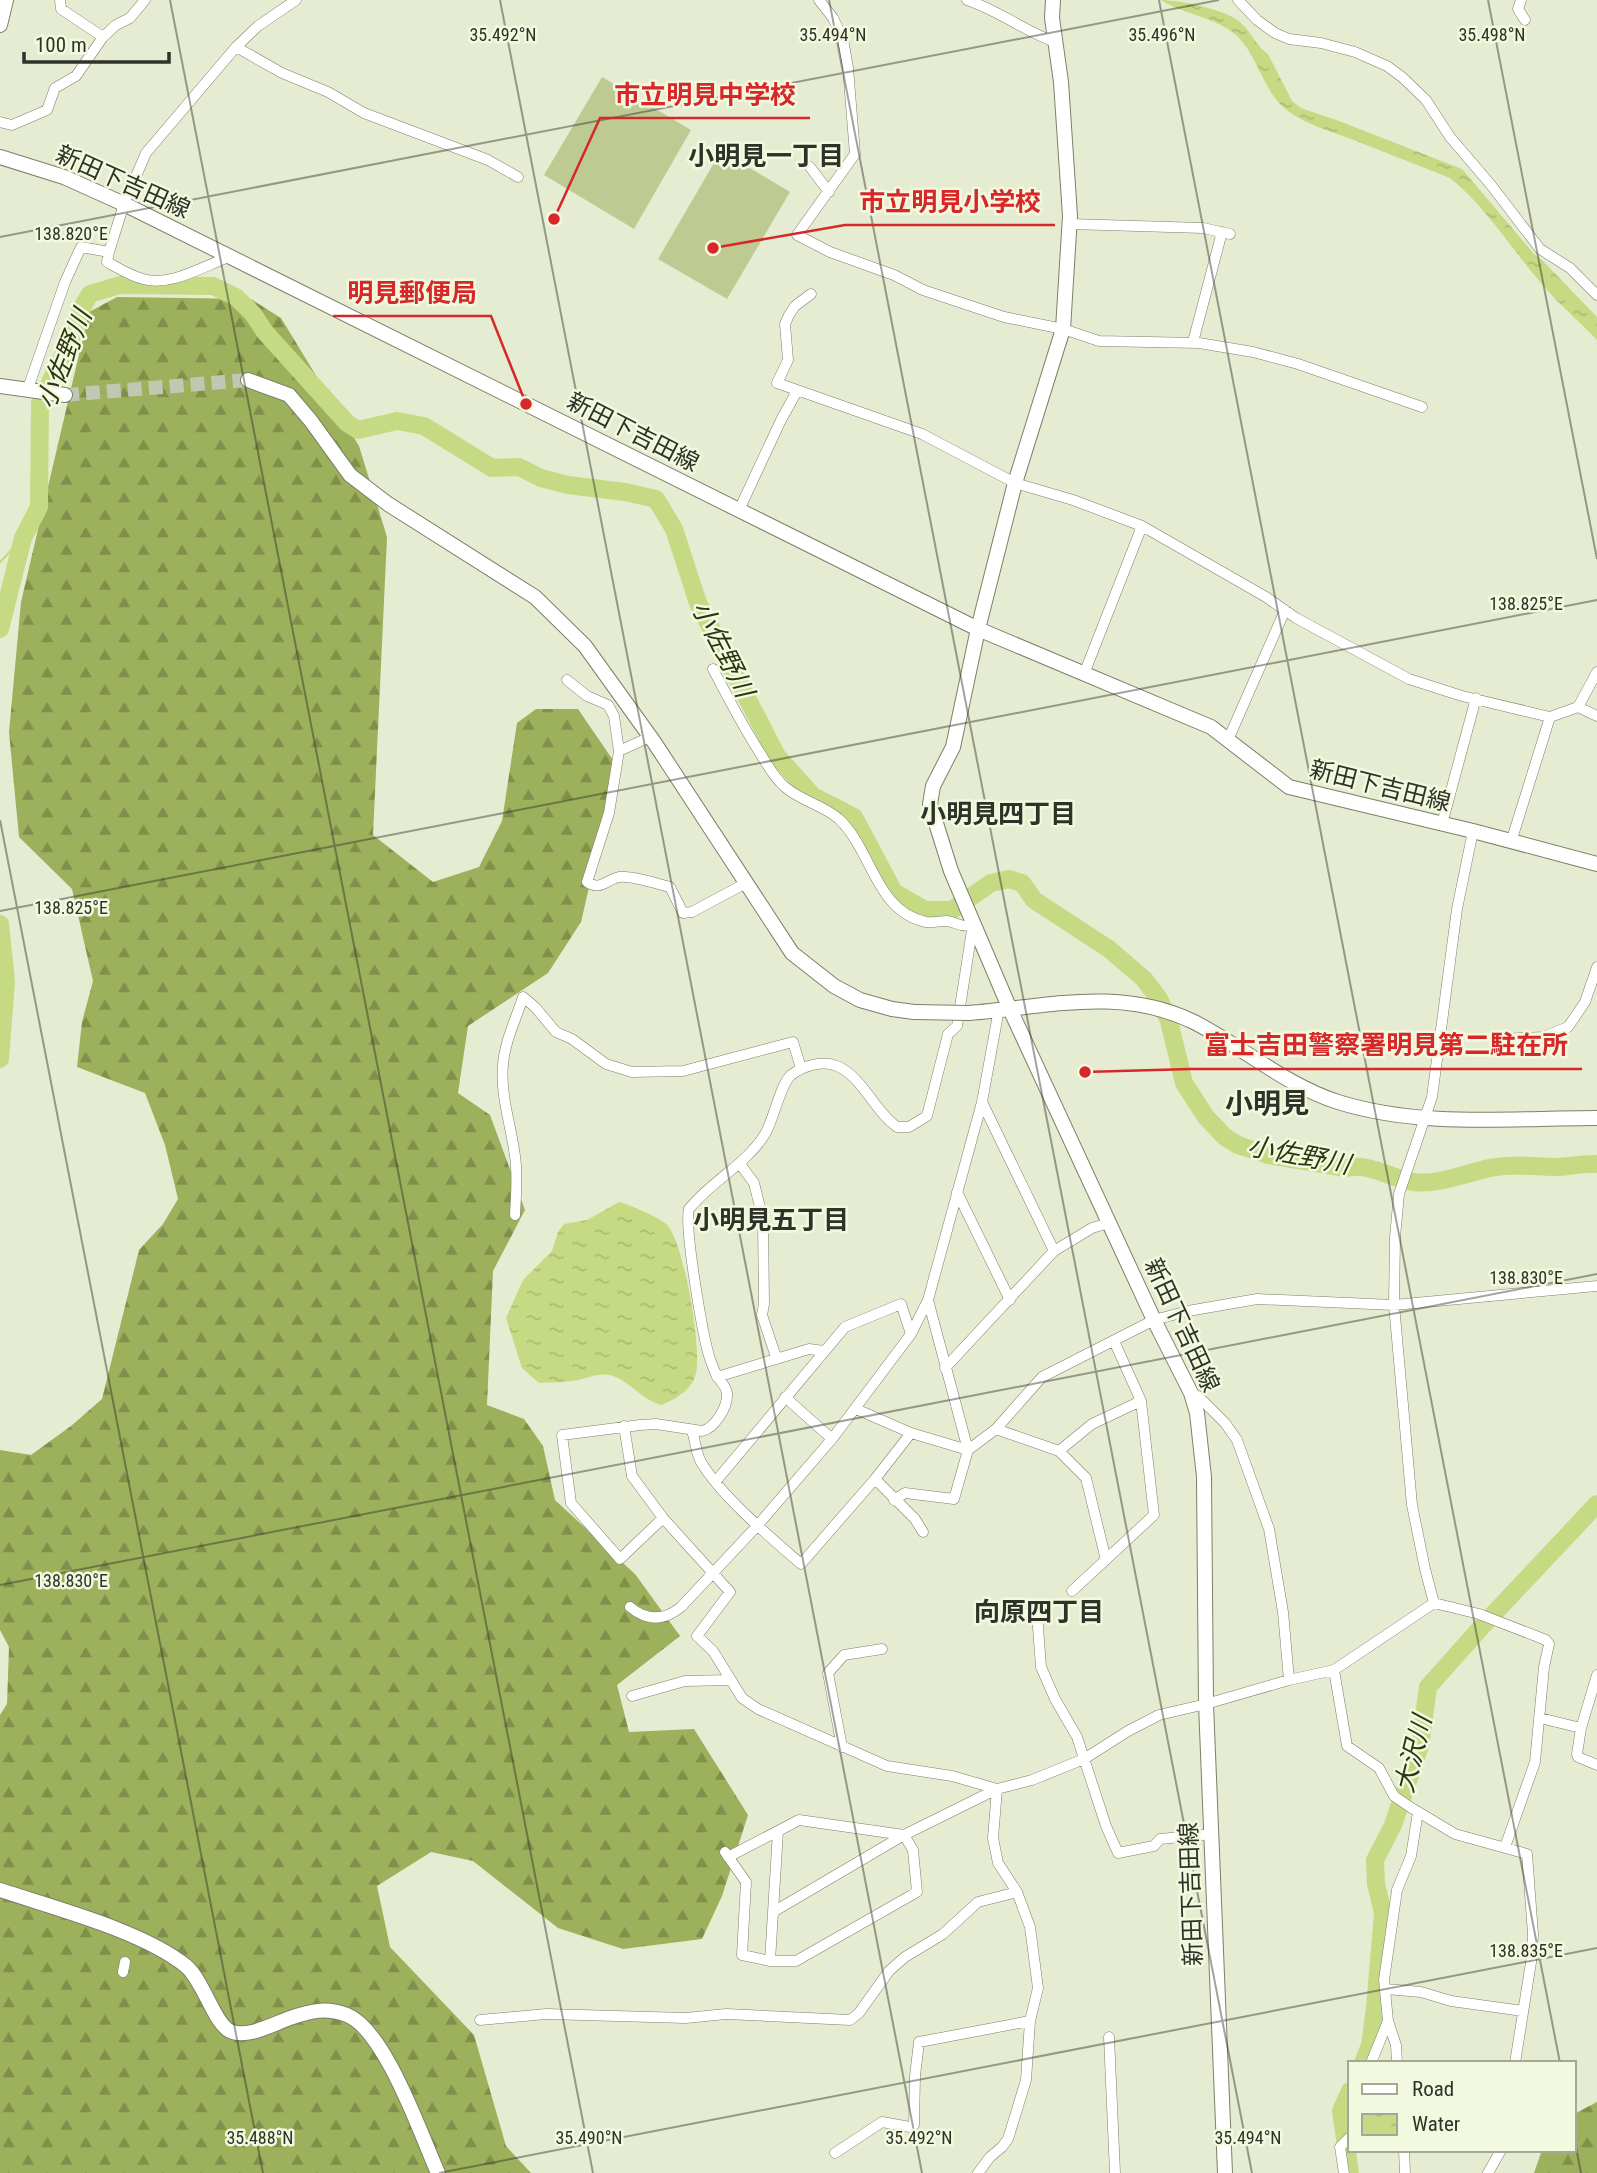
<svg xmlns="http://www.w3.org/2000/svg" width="1597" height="2173" font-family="'Roboto Condensed','Noto Sans JP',sans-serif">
	<defs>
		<pattern id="forest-firs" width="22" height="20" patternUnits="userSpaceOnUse" patternTransform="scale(1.75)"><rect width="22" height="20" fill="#9db05b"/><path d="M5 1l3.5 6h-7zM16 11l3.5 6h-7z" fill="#80904b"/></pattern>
		<pattern id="water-ripples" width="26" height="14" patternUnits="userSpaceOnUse" patternTransform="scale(1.75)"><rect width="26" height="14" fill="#c6da84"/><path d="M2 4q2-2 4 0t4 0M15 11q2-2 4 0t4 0" fill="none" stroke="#aabc72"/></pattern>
	</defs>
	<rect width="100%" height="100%" fill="#e5ecd2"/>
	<path fill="url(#forest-firs)" d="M117,297l134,2 30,19 78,128 28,91 -14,298 60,47 46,-15 23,-46 15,-98 19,-14h42l39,57 -36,156 -33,51 -80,53 -10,67 32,22 35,95 -32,61 -6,134 37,14 19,27 12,54 80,74 45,62 -63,49 12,47 65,-3 54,86 -26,81 -20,43 -79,10 -65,-21 -85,-67 -42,-9 -54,34 13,61 84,88 32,111 25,27h-531v-458l7,-11 2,-57 -9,-17v-180l31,5 40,-29 31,-27 37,-149 24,-26 15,-25 -13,-54 -20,-52 -68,-26 5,-45 11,-41 -21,-92 -53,-52 -10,-105 12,-130 68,-290z
		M1597,2102v71h-63l8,-23h32v-36z"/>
	<path fill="#bdcb93" d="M602,77l89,53 -57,99 -90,-54z
		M721,151l69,41 -63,107 -69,-40z"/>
	<path fill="url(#water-ripples)" d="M1161,0c18,0 70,10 82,25 9,9 14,22 25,29l24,47 9,7 38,13 123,48 72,85 9,7 54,56v23c-20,-21 -43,-40 -61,-63 -28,-33 -52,-72 -86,-99 -33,-13 -66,-26 -99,-39 -21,-8 -46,-15 -63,-28 -25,-18 -29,-54 -51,-75 -20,-19 -53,-21 -76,-36z
		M619,1202c9,2 42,16 48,23 17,17 35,124 29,148 -4,17 -19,25 -34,32 -18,-4 -29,-20 -46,-28 -15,-7 -29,2 -44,4 -11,2 -22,1 -33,2l-17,-15 -16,-50 17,-38 29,-29 6,-19 6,-8 23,-4z"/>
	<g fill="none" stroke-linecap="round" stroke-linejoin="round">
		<path stroke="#c6da84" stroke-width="2.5" d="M0,562l23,-24"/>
		<path stroke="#c6da84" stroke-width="18" d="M0,629l23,-91 16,-31 1,-104 29,-59 12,-35 9,-15 30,-9 93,1 23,11 17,17 12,18 82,91 11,7 39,-9 27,5 68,42 27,-1 22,11 27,7 57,7 31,7 18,30 24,74 79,153 36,40 41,21 40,75 31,18h27l39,-27 18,-4 13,4 12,17 75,49 35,30 15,20 10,22 15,62 22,34 19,20 13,8 30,10 78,13c22,-6 46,11 68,14 20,3 45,-6 64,-11 24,-8 51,-5 76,-4 14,0 28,-4 43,-3
			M0,924l6,58 -6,77
			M1363,2063l7,-18 5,-37 8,-95 -7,-29 -1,-24 18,-35 27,-79 8,-59 57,-64 112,-119
			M1350,2173l-9,-62 9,-20"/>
		<path stroke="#c1c7b0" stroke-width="14" stroke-dasharray="14 7" stroke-linecap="butt" d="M65,395l183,-15"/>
		<defs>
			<path id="street" d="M60,0l1,9 42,28
				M819,0l14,18 10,21 5,29 7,86 -58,81 33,17 64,23 29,15 81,27 59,12 36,12 100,2 54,9 45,12 124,43
				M967,0c33,11 57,31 88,42
				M1238,0l19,20 18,13 14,6 32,4 34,9 32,14 15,11 24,23 24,37 41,48 49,64 30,19 27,27
				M1521,0l-3,9 7,11
				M236,47l46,26 46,19 36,21 124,47 30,17
				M0,122l12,3 35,-15 8,-22 21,-12 27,-39 13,-12 14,-7 15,-18
				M810,167l19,25
				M1070,224l133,4 27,6
				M109,252l15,-48 22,-51 90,-106 22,-21 38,-26
				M811,294l-16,12 -6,9 -4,9 3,36 -11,23 145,51 93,49 58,17 69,26 124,71 30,21 113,61 53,17 88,21 28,-10 19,-35
				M1193,342l29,-110
				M27,391l38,-109 16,-35 28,5 -2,10c11,6 24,14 36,17 28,8 60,-13 86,-22
				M739,510l42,-90 16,-29
				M713,669c15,29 29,56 47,84 7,11 14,25 25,34 16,14 38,18 54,32 33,31 37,93 87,103 6,1 14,-1 21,-1 10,1 11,6 25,5
				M1084,674l58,-148
				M567,680l20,16 21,9 6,11 5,35
				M1578,707l19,9
				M650,737l-31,14 -10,62 -22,69c13,9 19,-2 32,-5 12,-2 38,7 51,10l13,26 9,-1 54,-29
				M1228,740l57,-130
				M1442,824l34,-126
				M1511,842l39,-125
				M1503,1039l40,-2 25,-10 17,-25 12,-35
				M982,1102l72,149
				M740,1164l14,19 9,36 1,85 -2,11 14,42
				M957,1192l53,108
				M515,1215c1,-20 3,-39 0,-59 -4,-31 -15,-61 -12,-92 2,-23 13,-45 20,-67l12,10 21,25 16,7 34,25 26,8 51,-1 110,-29 8,26
				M945,1368l109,-117 38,-23 17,-5
				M717,1377l92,-28 15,2
				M1191,1393l7,3 27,27 12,17 32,89 14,83 6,68
				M785,1397l47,42
				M856,1409l55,24 57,17
				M624,1426l8,50 31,42 67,74 -33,44 16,15 29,47 16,11 129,57 65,10 45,13
				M996,1429l63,22 27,27 20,82
				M692,1430c3,10 4,23 9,32 20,34 69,75 100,102l74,-85 36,-46
				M968,1450l28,-21 46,-52 112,-57 34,-9 69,-12 137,6 203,-19
				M1059,1451l33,-27 49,-23
				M875,1479l40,40 8,13
				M716,1481l129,-154 56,-23 10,30
				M894,1500l11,-7 49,6 14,-49 -40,-150
				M663,1518l-43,41 -49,-56 -9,-68 78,-10 16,-1 46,7c13,-3 26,-24 25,-38 -1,-8 -8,-12 -11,-19 -2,-4 -4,-10 -6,-15 -7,-21 -26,-132 -21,-150 22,-28 57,-44 76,-75 9,-15 15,-49 26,-59 12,-9 31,-15 46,-9 26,11 37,45 60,61h12l18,-11 21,-82 9,-8 16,-102
				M1072,1591l82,-76 -13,-114 -27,-60
				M1434,1603l-9,-34 -13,-64 -18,-200 1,-68 4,-43 33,-97 25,-188 16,-78
				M630,1607c17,14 34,14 51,0l76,-81 75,-87 79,-105 17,-34 54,-198 17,-93
				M1005,1614h32l4,53 14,32 22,38 29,89 12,27 36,-7 6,-7 52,-5
				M1334,1670l13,76 32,22 15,28 16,11 45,27 72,20 6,80 -1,22 -17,107
				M632,1696l53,-15 46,-1
				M1540,1718l41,10 16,-53
				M1581,1728l-4,26 1,3 19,8
				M842,1747l-14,-74 16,-18 38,-6
				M725,1852l21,30 -4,73 28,6h26l121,-69 -4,-42 -9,-15
				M728,1857l71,-37 105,15
				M773,1912l131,-77 93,-46 35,-9 52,-21 44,-28 31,-16 47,-11 83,-24 45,-10 100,-67 45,11 67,26 3,4 -5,23 -9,95 -30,85
				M770,1961l8,-130
				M123,1972l2,-10
				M1386,1989l35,3 30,9 72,10
				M480,2020l66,-6 140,4 40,-4 124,6 9,-7 30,-42 16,-14 38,-23 35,-32 39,-10
				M1388,2021l8,24 1,18
				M1109,2037l6,136
				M1371,2063l17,-42 -4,-41 13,-90 14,-34 7,-44
				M1404,2150l1,23
				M835,2153l47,-31 28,5 4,-2 1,-49 4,-34 111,-21
				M978,2173l12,-16 12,-10 6,-8 18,-59 4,-59 8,-33 -8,-61 -13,-35 -19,-29 -5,-25 4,-49
				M1344,2173l-4,-26 10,-10
				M1488,2173l13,-23"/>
			<path id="secondary" d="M1053,0l-1,18 9,64 9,134 -7,113 -48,154 -37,146 -25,118 -20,39 -3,18 21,67 58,136 145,313 37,73 6,20 7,64 2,227 19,469
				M0,25l6,-25
				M0,157l64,20 60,27 854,425 233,98 78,60 184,44 124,33
				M248,380l41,15 22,26 39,54 38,29 147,93 50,49 69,96 138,211 42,33 26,14 32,9 22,3
				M0,386l65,9
				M969,1013c78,-6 150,-27 225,9 49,25 91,63 144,80 83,26 173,16 259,16
				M0,1890c54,18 143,41 186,76 17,14 28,57 44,65 17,8 43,-7 60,-13 20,-7 36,-11 57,-3 38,15 74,120 91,158"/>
		</defs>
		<use href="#street" stroke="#7b806a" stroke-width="11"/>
		<use href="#secondary" stroke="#7b806a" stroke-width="16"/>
		<use href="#street" stroke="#fff" stroke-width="10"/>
		<use href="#secondary" stroke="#fff" stroke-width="14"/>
		<defs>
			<path id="secondary-bridge" d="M914,1012l55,1"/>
		</defs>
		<use href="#secondary-bridge" stroke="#7b806a" stroke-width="16" stroke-linecap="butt"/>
		<use href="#secondary-bridge" stroke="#fff" stroke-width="14"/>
	</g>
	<path fill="none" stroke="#2f3228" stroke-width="2" stroke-opacity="0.45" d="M170,0l423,2173M500,0l422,2173M829,0l423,2173M1159,0l401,2063M1488,0l109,559M0,237l1219,-237M0,820l263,1353M0,911l1597,-311M0,1585l1597,-311M1574,2137l7,36M439,2173l1158,-225"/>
	<g text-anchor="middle" stroke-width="5" stroke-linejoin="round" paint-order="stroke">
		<g font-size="24" fill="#2f3228" stroke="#f2f9df">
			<text transform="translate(123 182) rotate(24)" y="8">新田下吉田線</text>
			<text transform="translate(633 432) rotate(27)" y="8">新田下吉田線</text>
			<text transform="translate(1380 786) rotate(14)" y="8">新田下吉田線</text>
			<text transform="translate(1182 1325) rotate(65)" y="8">新田下吉田線</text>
			<text transform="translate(1191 1894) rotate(-92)" y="8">新田下吉田線</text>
		</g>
		<g font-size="26" font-weight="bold" fill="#2f3228" stroke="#f2f9df">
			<text x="766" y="165">小明見一丁目</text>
			<text x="998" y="823">小明見四丁目</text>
			<text x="771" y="1229">小明見五丁目</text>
			<text x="1039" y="1621">向原四丁目</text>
		</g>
		<g font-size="26" font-style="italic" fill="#2e3511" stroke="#f2f9df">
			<text transform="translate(64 359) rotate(-68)" y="9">小佐野川</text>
			<text transform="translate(723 649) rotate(63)" y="9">小佐野川</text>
			<text transform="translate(1299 1155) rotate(11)" y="9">小佐野川</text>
			<text transform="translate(1413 1754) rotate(-76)" y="9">大沢川</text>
		</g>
		<g font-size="28" font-weight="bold" fill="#2f3228" stroke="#f2f9df">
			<text x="1267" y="1113">小明見</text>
		</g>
	</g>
	<g font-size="18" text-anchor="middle" fill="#2f3228" stroke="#f2f9df" stroke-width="5" stroke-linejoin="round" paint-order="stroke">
		<text x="503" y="41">35.492°N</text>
		<text x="833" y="41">35.494°N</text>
		<text x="1162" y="41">35.496°N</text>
		<text x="1492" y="41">35.498°N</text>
		<text x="71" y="240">138.820°E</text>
		<text x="1526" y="610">138.825°E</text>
		<text x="71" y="914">138.825°E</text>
		<text x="1526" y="1284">138.830°E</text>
		<text x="71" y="1587">138.830°E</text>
		<text x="1526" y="1957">138.835°E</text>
		<text x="260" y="2144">35.488°N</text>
		<text x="589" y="2144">35.490°N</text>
		<text x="919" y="2144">35.492°N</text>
		<text x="1248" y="2144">35.494°N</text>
	</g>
	<path fill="none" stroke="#d62828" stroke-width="2.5" d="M554 219L600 118H810M713 248L845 225H1055M526 404L491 316H333M1085 1072L1190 1069H1582"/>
	<g fill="#d62828" stroke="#f2f9df" stroke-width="2.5">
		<circle cx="554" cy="219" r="7"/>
		<circle cx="713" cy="248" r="7"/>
		<circle cx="526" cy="404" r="7"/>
		<circle cx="1085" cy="1072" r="7"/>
	</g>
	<g font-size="26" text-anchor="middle" font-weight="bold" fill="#d62828" stroke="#f2f9df" stroke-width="5" stroke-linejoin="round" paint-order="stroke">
		<text x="705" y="104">市立明見中学校</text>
		<text x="950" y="211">市立明見小学校</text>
		<text x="412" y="302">明見郵便局</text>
		<text x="1386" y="1054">富士吉田警察署明見第二駐在所</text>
	</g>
	<rect x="1348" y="2061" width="228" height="91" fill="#f2f9df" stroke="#a4a996" stroke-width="2"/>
	<rect x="1362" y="2084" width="35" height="10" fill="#ffffff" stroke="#a4a996" stroke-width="2"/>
	<text x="1412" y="2096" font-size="21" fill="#2f3228">Road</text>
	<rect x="1362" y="2114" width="35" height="21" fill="url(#water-ripples)" stroke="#a4a996" stroke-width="2"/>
	<text x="1412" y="2131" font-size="21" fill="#2f3228">Water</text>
	<path d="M24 52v10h145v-10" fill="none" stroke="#2f3228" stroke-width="3.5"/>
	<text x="35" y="52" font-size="21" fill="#2f3228" stroke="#f2f9df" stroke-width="5" paint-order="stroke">100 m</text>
</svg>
